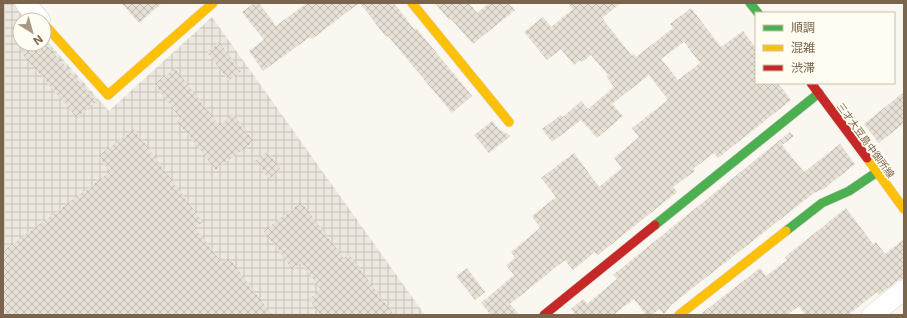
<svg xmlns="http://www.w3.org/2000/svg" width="907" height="318" font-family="Inter,'Noto Sans JP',sans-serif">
	<defs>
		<pattern id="industrial-grid" width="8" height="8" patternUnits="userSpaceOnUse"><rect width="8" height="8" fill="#ede8df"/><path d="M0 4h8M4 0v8" fill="none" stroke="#c5c0b7"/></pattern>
		<pattern id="building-cross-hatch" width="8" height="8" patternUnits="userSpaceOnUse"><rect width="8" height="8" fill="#e6e0d6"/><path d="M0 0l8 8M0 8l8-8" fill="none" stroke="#bfb9b0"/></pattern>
	</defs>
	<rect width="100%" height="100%" fill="#f9f7ef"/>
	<path fill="url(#industrial-grid)" d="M3,3h10l15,17h-8v24h24v-6l65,73 103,-94 213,298h-422z"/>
	<path fill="url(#building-cross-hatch)" fill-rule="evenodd" d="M121,3h41l-23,20z
		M254,3h5l17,23 31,-23h52l-47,36 -2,-2 -47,34 -14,-20 15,-11 -22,-28z
		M360,3h34l21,27 1,-2 56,68 -20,17 -64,-77 -2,1z
		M435,3h34l8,10 12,-10h19l7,7 -42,34 -22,-25 -2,1z
		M568,3h53l-19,15 30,38 2,-2 2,3 37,-29 -3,-4 21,-16 30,39 22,-16 13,17v35h22l13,17 -73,58 -4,-5 -21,16 2,2 -22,16 4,5 -79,63 -3,-3 -22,18 -8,-10 -55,44 9,11h-28l-10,-12 33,-28 -8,-10 9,-7 -4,-6 29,-24 -8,-12 24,-19 -15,-19 33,-25 25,34 23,-19 -8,-10 25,-21 -7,-9 36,-28 -19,-25 -37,29 11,12 -26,22 -16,-18 -29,22 -10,-13 19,-14 2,2 18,-16 7,8 26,-22 -8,-11 2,-1 -17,-20 -9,7 -2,-2 -6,5 -13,-16 -14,11 -23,-28 19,-15 8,10 22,-18zM684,42l16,21 -22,17 -17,-21z
		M219,42l22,29 -12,10 -22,-29z
		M29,44h16l52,57 -20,17 -57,-67z
		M175,68l44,57 14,-11 21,27 -38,29 -39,-49 3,-3 -26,-34z
		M904,92v31l-25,20 -15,-19z
		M492,121l8,9 11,6 -22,17 -15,-18z
		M134,129l69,93 -8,5 27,36 7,-5 43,57h-269v-64l107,-79 -12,-16z
		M790,132l4,4 -12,9 22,27 36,-28 15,20 -30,24 -11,5 -143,112 -7,9 -5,-5 -7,6h-6l-12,-16 -21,16h-40l2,-1 -4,-5 12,-10 4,5 30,-25 -4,-4z
		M267,152l14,18 -12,9 -14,-18z
		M301,202l43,56 5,-4 45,61h-74l-11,-16 12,-9 -20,-27 -8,7 -29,-39z
		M846,208l27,36 3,-2 9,12 19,-15v39l-7,3 -18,14 -2,-3 -29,23h-43l-6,-9 -12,9h-83l-2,-2 58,-45 6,8 21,-16 -2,-3z
		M467,268l18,24 -10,8 -19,-24z"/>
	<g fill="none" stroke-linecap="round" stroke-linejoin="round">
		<defs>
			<path id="street" d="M25,3l15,17
				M872,315l32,-25"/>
			<path id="fast" d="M750,3l8,10
				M655,225l164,-132
				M786,231l36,-28 27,-12 28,-19"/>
			<path id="slow" d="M412,3l97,119
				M44,24l64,71 105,-92
				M867,158l37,51
				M679,315l107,-84"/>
			<path id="jam" d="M811,83l56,75
				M544,315l111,-90"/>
		</defs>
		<use href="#street" stroke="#d9d4cd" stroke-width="21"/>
		<use href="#fast" stroke="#d8d3ca" stroke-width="10"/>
		<use href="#slow" stroke="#d8d3ca" stroke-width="10"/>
		<use href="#jam" stroke="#d8d3ca" stroke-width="10"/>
		<use href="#street" stroke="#fefefd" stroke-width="20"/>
		<use href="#fast" stroke="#4caf50" stroke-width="9"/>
		<use href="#slow" stroke="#ffc107" stroke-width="9"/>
		<use href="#jam" stroke="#c62828" stroke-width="9"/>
	</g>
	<g text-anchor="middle" stroke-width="3.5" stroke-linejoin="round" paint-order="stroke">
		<g font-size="10" fill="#7a654c" stroke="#fffcf2">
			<text transform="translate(866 140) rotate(54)" y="4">三才大豆島中御所線</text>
		</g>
	</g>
	<rect width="907" height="318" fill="none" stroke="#7a654c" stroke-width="8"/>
	<rect x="755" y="12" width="140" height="72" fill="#fffcf2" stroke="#cac0b0"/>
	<rect x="763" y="25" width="20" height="6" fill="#4caf50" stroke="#cac0b0"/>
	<text x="791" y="32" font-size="12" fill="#7a654c">順調</text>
	<rect x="763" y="45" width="20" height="6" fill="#ffc107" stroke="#cac0b0"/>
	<text x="791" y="52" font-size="12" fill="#7a654c">混雑</text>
	<rect x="763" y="65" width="20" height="6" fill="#c62828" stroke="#cac0b0"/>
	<text x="791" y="72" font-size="12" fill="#7a654c">渋滞</text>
	<g transform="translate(32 32) rotate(143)"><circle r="19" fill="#fffcf2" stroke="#cac0b0"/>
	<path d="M0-3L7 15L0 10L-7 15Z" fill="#a69885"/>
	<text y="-6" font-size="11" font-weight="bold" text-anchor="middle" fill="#7a654c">N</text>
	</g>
</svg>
